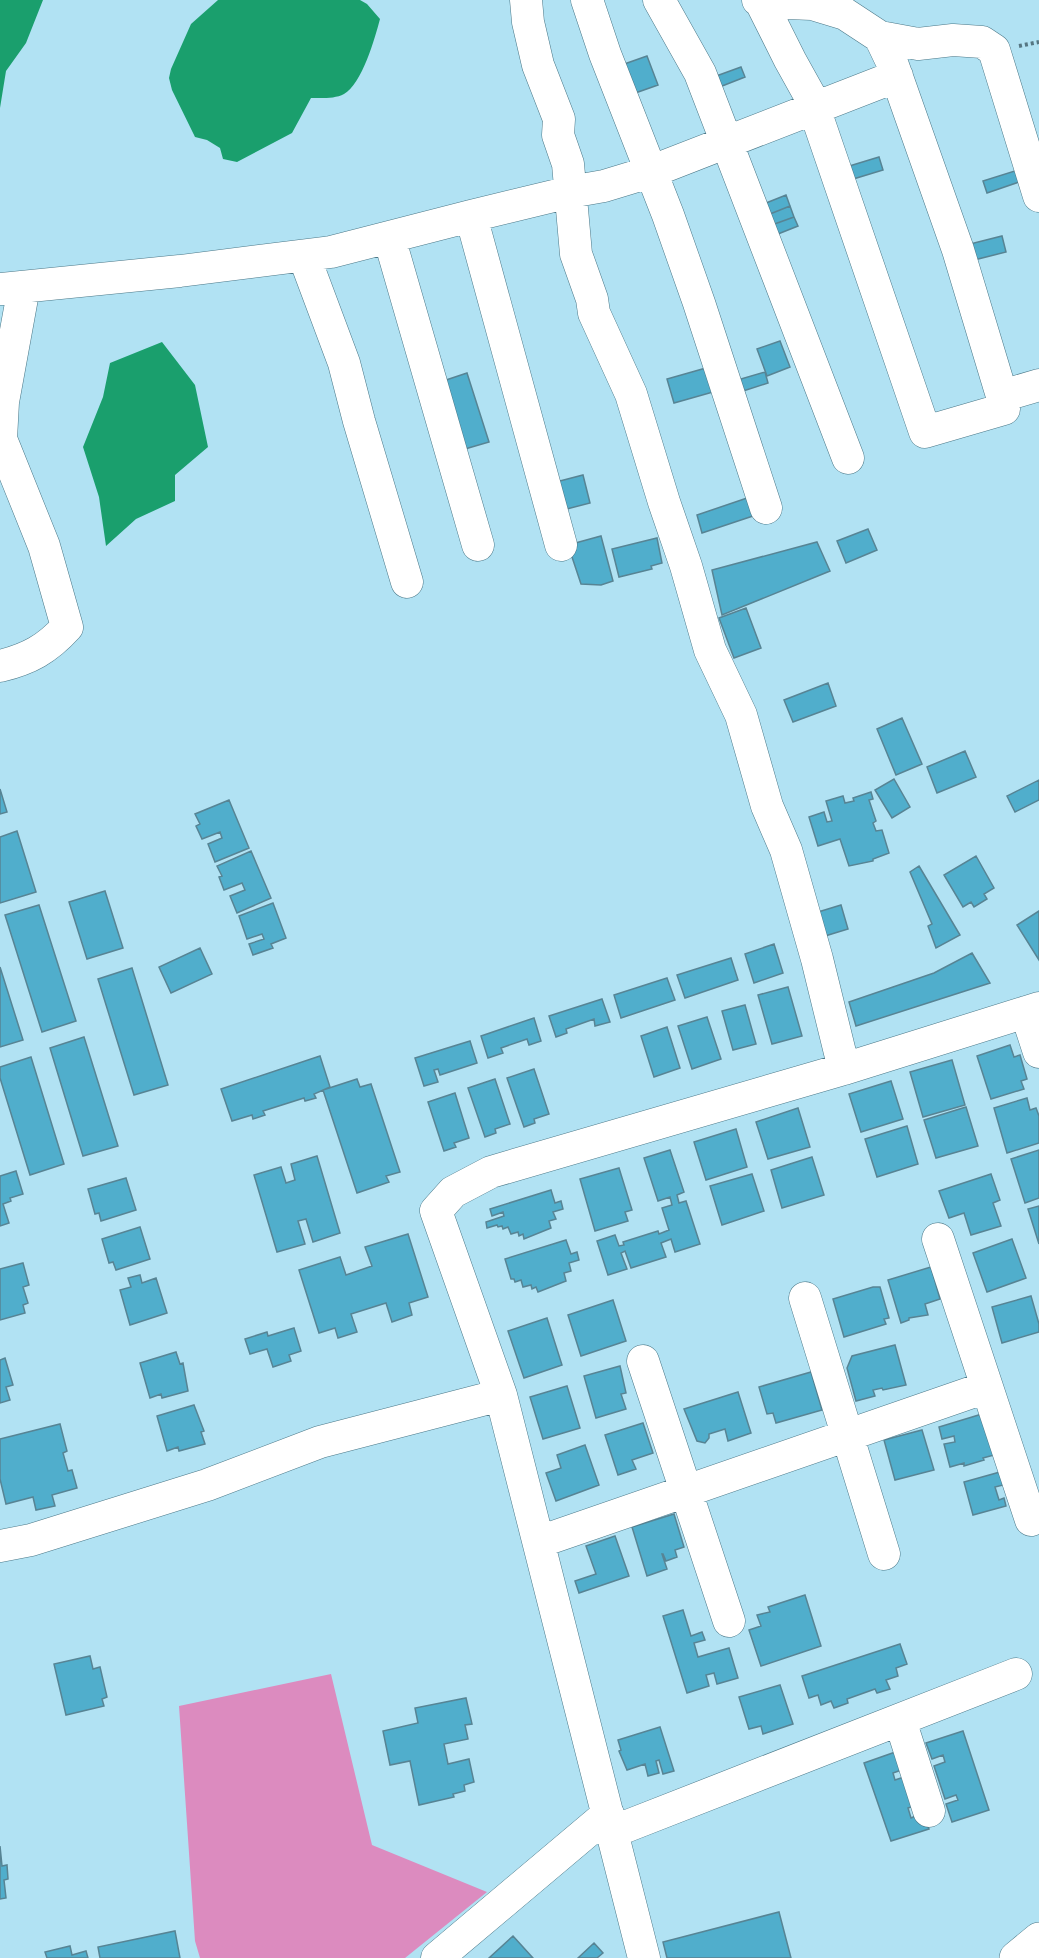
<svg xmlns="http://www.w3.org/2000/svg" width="1039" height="1958" font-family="Spectral,serif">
	<rect width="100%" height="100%" fill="#b1e2f3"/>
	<path fill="#dc8bbf" d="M331,1674l41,171 115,47 -82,66h-205l-5,-17 -16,-235z"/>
	<path fill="#1a9f6d" d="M0,0h43l-17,43 -20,28 -6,37z
		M218,0h142l7,4 13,15c-5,19 -18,65 -36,75 -9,5 -23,4 -33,4l-19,35 -55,29 -14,-3 -3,-11 -13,-8 -12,-3 -23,-47 -3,-12 2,-9 20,-45z
		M162,342l33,43 13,62 -33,28v26l-39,18 -30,27 -7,-49 -16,-50 20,-50 7,-34z"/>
	<path fill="#50aecc" stroke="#578494" stroke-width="1.5" d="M647,56l11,29 -34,12 -11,-29z
		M741,67l4,10 -33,13 -4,-11z
		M879,157l4,13 -33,10 -4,-13z
		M1018,170l4,11 -35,12 -4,-12z
		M786,195l4,11 -25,10 -4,-11z
		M790,206l4,11 -25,9 -4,-10z
		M794,217l4,9 -25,10 -4,-10z
		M1002,236l4,16 -32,8 -4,-16z
		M780,341l10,26 -23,9 -10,-27z
		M706,368l7,24 -39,11 -7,-24z
		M765,372l3,11 -31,10 -3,-12z
		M467,373l22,69 -31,9 -21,-68z
		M583,475l7,28 -31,8 -7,-28z
		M753,496l6,18 -57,19 -5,-18z
		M868,529l9,21 -31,13 -9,-22z
		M601,536l12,45 -12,4 -20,-1 -13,-39z
		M657,538l5,25 -11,3 1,3 -33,8 -7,-28z
		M817,542l13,29 -108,44 -10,-45z
		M746,608l15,40 -27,10 -15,-40z
		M828,683l8,23 -43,16 -9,-22z
		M902,718l20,46 -26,11 -19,-46z
		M965,751l11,26 -39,16 -10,-26z
		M894,779l16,28 -18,11 -17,-28z
		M1039,780v20l-24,12 -8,-16z
		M0,789l7,23 -7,2z
		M871,792l2,7 -4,1 7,21 -3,2 3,8 6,-1 7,23 -16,6v2l-24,5 -9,-27 -22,7 -9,-29 15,-5 3,10 5,-1 -6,-20 17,-5 2,7 9,-2 -1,-3z
		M229,800l20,48 -34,14 -7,-18 14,-6 -2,-6 -18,7 -6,-13 4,-2 -5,-10z
		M17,831l19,61 -36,11v-66z
		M251,851l20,47 -34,15 -7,-17 15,-6 -3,-7 -18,7 -5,-13 3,-1 -5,-10z
		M976,856l18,32 -10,6 3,5 -13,8 -3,-5 -8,5 -19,-32z
		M919,866l41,69 -24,13 -8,-22 4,-2 -22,-52z
		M105,891l18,57 -36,11 -18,-57z
		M273,903l13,35 -15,6 2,4 -20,7 -4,-11 15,-5 -2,-5 -15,5 -8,-23z
		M39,905l37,116 -34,11 -37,-117z
		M841,905l7,24 -23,7 -7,-24z
		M1039,911v49l-22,-35z
		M774,944l9,29 -29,10 -9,-29z
		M200,948l12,26 -41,19 -12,-26z
		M972,953l18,30 -134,43 -7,-24 85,-29z
		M731,958l7,22 -53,18 -8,-23z
		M0,967l23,73 -23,7z
		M132,968l36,117 -34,10 -36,-116z
		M667,978l8,22 -54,18 -7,-23z
		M788,987l14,49 -30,8 -14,-49z
		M602,999l8,23 -15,4 -1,-7 -28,10 1,4 -11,4 -7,-21z
		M745,1005l11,39 -23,6 -11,-39z
		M707,1017l14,42 -29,10 -14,-43z
		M534,1018l7,23 -12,4 -2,-6 -26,9 2,5 -15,5 -7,-22z
		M667,1027l13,41 -26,9 -13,-41z
		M84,1037l34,109 -35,10 -33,-108z
		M470,1041l7,22 -37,12 -2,-6 -4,1 4,12 -14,4 -9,-28z
		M1010,1045l4,12 6,-2 7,24 -6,2 3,8 -33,10 -14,-43z
		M320,1056l10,31 -16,7 2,4 -11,3 -1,-3 -41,13 2,4 -12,4 -1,-4 -20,6 -11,-32z
		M31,1057l33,107 -34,11 -30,-97v-11z
		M952,1060l13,45 -42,12 -13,-45z
		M534,1069l15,45 -15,5 1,4 -11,4 -17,-49z
		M357,1079l3,8 11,-3 29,88 -14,4 3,6 -32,11 -34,-103z
		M495,1079l15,45 -15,5 1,4 -11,4 -17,-49z
		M891,1081l12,38 -42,13 -12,-38z
		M455,1093l14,45 -15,5 2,4 -12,4 -16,-49z
		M1027,1098l3,12 6,-2 3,8v27l-32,10 -13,-45z
		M966,1107l12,39 -42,12 -12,-38z
		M798,1108l12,39 -42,12 -12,-37z
		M907,1126l11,38 -41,13 -12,-38z
		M736,1129l11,38 -41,13 -12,-38z
		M670,1150l14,42 -7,3 2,8 7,-2 14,43 -25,8 -4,-13 -10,4 5,14 -35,11 -6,-17 -4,2 6,16 -19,6 -11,-34 18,-6 4,11 5,-1 -1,-3 35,-11 1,3 10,-4 -7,-22 10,-3 -2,-8 -12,4 -14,-43z
		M1039,1150v48l-14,5 -14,-44z
		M317,1156l23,77 -27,9 -7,-23 -8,2 7,23 -28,8 -23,-77 27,-8 5,16 9,-3 -4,-16z
		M812,1157l12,38 -42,13 -11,-38z
		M619,1168l13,42 -7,2 3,9 -33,10 -15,-52z
		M16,1171l7,23 -13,4 1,3 -8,3 6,19 -9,3v-50z
		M752,1174l12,37 -42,14 -12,-39z
		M991,1174l9,26 -7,3 8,23 -30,9 -7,-22 -15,5 -10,-27z
		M126,1178l10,32 -35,11 -2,-8 -4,1 -7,-25z
		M551,1190l4,13 6,-2 2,8 -10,3 3,7 -7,2 2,7 -27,11 -1,-5 -4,2 -1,-4 -7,2 -3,-7 -5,2 -1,-3 -4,1 -1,-2 -10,3 -1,-6 18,-6 -1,-4 -11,4 -2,-7z
		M1039,1206v38l-11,-35z
		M140,1227l10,32 -34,11 -3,-8 -4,1 -7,-24z
		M408,1234l20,63 -19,6 3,12 -20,7 -6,-19 -35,11 6,18 -19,6 -3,-10 -16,5 -20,-63 41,-13 6,18 26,-9 -7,-19z
		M1012,1239l14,39 -39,14 -14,-39z
		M566,1240l5,14 6,-2 2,8 -10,3 2,8 -7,2 2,8 -28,11 -2,-5 -4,2 -1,-4 -8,2 -2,-7 -6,2 -1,-3h-3l-6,-20z
		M23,1263l6,22 -6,2 5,16 -5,2 2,8 -25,7v-51z
		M931,1267l9,32 -15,5 3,11 -19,3v2l-8,3 -13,-43z
		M140,1275l2,8 14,-5 11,35 -37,12 -10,-35 11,-3 -3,-9z
		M873,1287h7l9,31 -5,1 2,5 -42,13 -11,-38z
		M1031,1296l8,28v8l-37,11 -10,-36z
		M613,1300l13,41 -45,15 -13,-41z
		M547,1318l15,47 -38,13 -16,-47z
		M294,1328l7,23 -12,4 2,6 -18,6 -6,-18 -17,5 -5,-15 22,-7 1,4z
		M895,1345l11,40 -23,5 -1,-2 -9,2 2,6 -19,5 -9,-33 5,-12z
		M176,1352l4,12 3,-1 5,28 -26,7 -1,-4 -11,4 -10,-35z
		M5,1358l8,27 -7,2 4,13 -10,3v-43z
		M620,1366l6,27 -5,1 5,15 -30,9 -12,-42z
		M811,1372l11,38 -46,13 -3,-10 -6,1 -8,-27z
		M567,1386l13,42 -37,11 -13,-42z
		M738,1392l13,41 -23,8 -3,-12 -16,5v4l-4,5 -8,-2 -13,-32z
		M194,1405l10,26 -3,1 4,12 -26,7 -1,-4 -11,4 -10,-35z
		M982,1414l12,41 -11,3 1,2 -20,6v-3l-14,4 -6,-23 11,-2 -1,-6 -12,3 -3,-12z
		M643,1423l10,30 -21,7 4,9 -18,6 -13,-40z
		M60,1424l7,27 -4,2 5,18 4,-1 5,18 -25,7 3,11 -19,4 -3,-13 -27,7 -6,-25v-40z
		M922,1430l12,40 -39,10 -11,-40z
		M585,1445l14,40 -43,16 -10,-28 15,-5 -4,-13z
		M1000,1472l3,13 -8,2 4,13 5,-2 2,8 -33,9 -9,-33z
		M674,1514l10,33 -9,3 2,7 -11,4 -3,-7h-1l5,15 -20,7 -15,-49z
		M615,1536l14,40 -50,17 -4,-12 21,-7 -10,-28z
		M805,1595l16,51 -60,20 -12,-36 12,-4 -4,-11 13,-3 -2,-5z
		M683,1610l8,26 11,-4 3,8 -11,3 4,14 31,-9 9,30 -21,6 -3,-11 -8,2 3,11 -22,7 -24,-77z
		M900,1644l7,20 -11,4 2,8 -12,4 4,9 -13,4 -2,-4 -28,10 1,4 -14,5 -3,-7 -10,4 -3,-10 -9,3 -7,-22z
		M90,1656l3,13 7,-2 7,30 -5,2 2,7 -38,9 -12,-51z
		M780,1685l13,39 -30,10 -2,-8 -12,3 -10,-32z
		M466,1698l6,26 -7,1 3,14 -24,5 4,20 21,-5 5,23 -10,3 1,6 -12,3 1,3 -35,8 -9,-44 -20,4 -7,-34 35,-8 -3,-15z
		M660,1727l14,44 -11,3 -4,-14 -3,1 3,12 -11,3 -3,-12 -18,6 -8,-19 2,-1 -3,-10z
		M963,1731l26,79 -37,12 -6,-18 12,-4 -2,-5 -11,4 -11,-33 11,-4 -2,-7 -11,4 -6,-16z
		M901,1750l6,18 -14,5 2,7 15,-5 10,29 -12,4 3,10 12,-5 6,16 -38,12 -27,-78z
		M0,1846l2,20 5,-1 1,14 -4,1 2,18 -6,1z
		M779,1912l12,46h-124l-4,-16z
		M175,1931l5,27h-80l-2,-11z
		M513,1936l20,22h-44z
		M594,1943l9,10 -6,5h-19z
		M70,1946l2,9 14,-4 2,7h-41l-2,-6z"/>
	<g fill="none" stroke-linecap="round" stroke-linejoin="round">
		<defs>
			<path id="minor" d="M526,0l2,22 10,43 21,54 -1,16 10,29 8,90 16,45 2,14 37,81 33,108 22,64 24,84 31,65 26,91 19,44 31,109 27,110 195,-61
				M587,0l18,54 63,161 31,88 67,205
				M659,0l41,73 148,385
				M758,0l3,2 29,58 20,36 115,336 79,-23 -2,-13 37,-11
				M761,2l51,2 33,10 35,23 11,23 67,190 44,146
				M880,37l38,7 35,-4 29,2 12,8 45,146
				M471,216l90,329
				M389,237l89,308
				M304,256l40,107 15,58 48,161
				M0,289l180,-18 151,-19 140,-36 99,-24 34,-6 46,-14 247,-96
				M0,666c29,-7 47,-17 67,-39l-23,-81 -43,-107 2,-37 21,-115
				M1026,1012l13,40
				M938,1239l93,281
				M805,1298l79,256
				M643,1361l86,260
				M539,1542l448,-155
				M0,1546l31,-6 176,-55 113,-43 181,-47
				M900,1720l29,91
				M612,1832l404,-158
				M437,1958l171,-144
				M644,1958l-143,-563 -65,-184 17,-19 38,-20 353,-103"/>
			<path id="major" d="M1016,1958l23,-19"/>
		</defs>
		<use href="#minor" stroke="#4b7888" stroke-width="33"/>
		<use href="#major" stroke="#4b7888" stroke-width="34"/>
		<path stroke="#567682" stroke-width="4" stroke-dasharray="3 3" stroke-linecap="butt" d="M1019,46l20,-4"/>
		<use href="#minor" stroke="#fff" stroke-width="32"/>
		<use href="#major" stroke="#fff" stroke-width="33"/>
	</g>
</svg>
